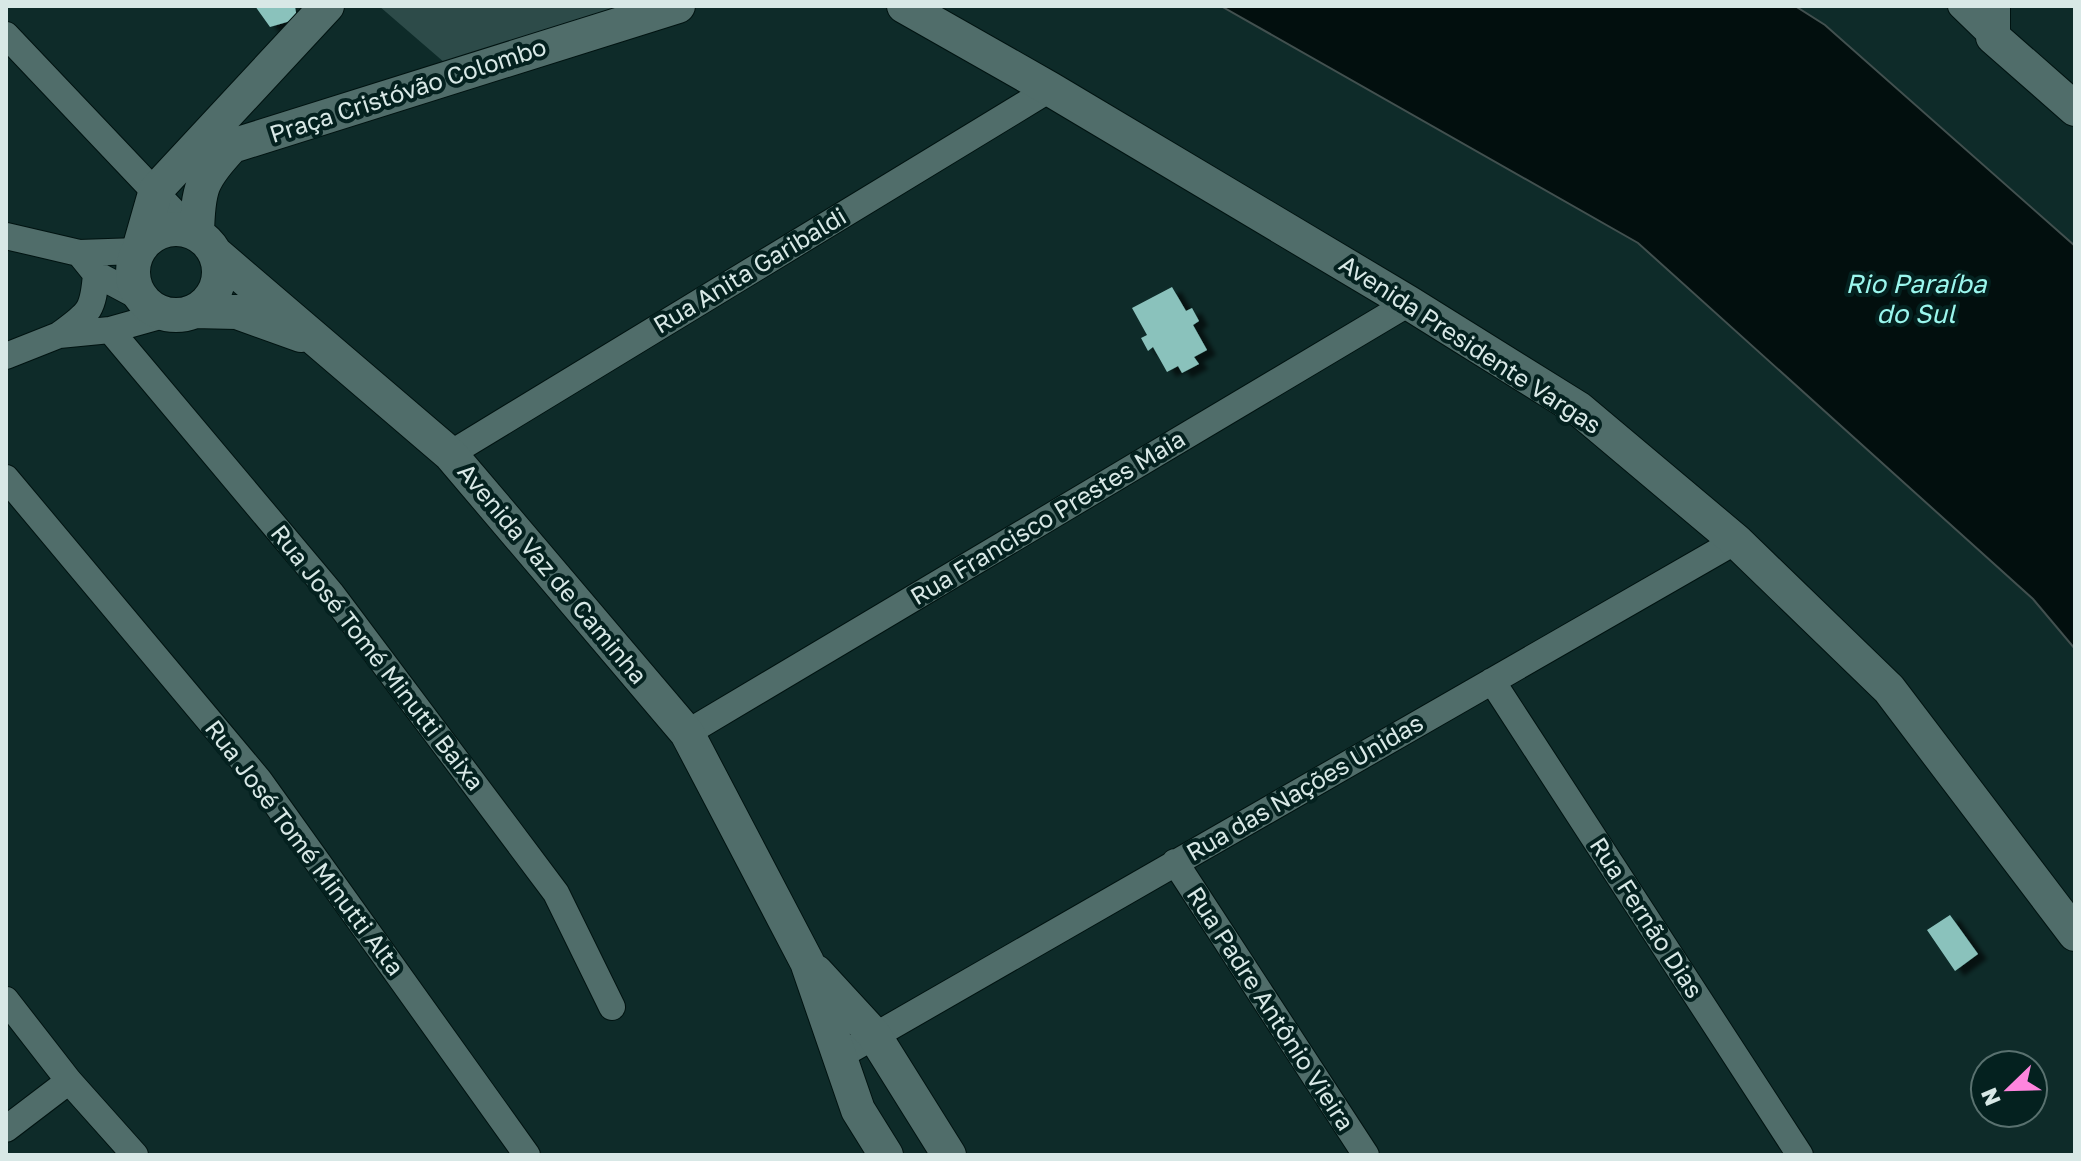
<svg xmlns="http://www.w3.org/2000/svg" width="2081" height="1161" font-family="'Golos Text',sans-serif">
	<defs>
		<filter id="shadow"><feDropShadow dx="9" dy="5" stdDeviation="2" flood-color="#0009"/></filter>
	</defs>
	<rect width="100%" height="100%" fill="#0e2b29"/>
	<path fill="#2d4b49" d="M379,6h252l-186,57z"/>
	<path fill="#020f0e" stroke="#42504f" stroke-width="2" d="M1221,6h574l30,19 250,221v403l-42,-50 -395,-356z"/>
	<path fill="#8ac2bc" filter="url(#shadow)" d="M255,6h40l2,13 -27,8z
		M1172,287l14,24 6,-3 7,13 -6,4 14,25 -13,7 5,7 -17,9 -4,-7 -11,6 -14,-25 -5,4 -7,-13 6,-3 -15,-27z
		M1950,915l28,39 -23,17 -28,-41z"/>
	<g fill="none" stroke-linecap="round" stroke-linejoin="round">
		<defs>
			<path id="minor" d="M1961,6l32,31
				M6,35l187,197
				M6,236l73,17 59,-2
				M96,274l45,24
				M110,330l221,263 225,300 56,114
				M59,335c30,-22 34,-23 37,-61l-17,-21
				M6,356l53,-21 51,-5 57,-16
				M450,454l600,-365
				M6,478l253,302 268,375
				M1492,681l308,474
				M687,733l722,-430
				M1175,862l191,293
				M6,1000l63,81 66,74
				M838,1057l898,-516
				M6,1129l63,-48"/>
			<path id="tertiary" d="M904,6l146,83 359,214 170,106 157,132 153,148 186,245
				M1993,6v31l82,72
				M133 272a43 43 0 1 1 86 0a43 43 0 1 1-86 0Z
				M197,234c1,-46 4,-55 35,-88l446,-140
				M140,246l16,-56 171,-184
				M215,253l235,201 237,279 120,229 51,148 28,45
				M194,311l43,1 64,23
				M816,972l58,63 75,120"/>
		</defs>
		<use href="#minor" stroke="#001311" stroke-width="28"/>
		<use href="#tertiary" stroke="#001311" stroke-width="36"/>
		<use href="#minor" stroke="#506d6a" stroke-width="26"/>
		<use href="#tertiary" stroke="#506d6a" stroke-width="34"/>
	</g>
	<g text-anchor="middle" stroke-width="8" stroke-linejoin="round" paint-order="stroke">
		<g font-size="24" fill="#d8e8e6" stroke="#04211f">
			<text transform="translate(408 91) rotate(-18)" y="8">Praça Cristóvão Colombo</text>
			<text transform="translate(750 271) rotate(-31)" y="8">Rua Anita Garibaldi</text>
			<text transform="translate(1470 345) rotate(33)" y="8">Avenida Presidente Vargas</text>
			<text transform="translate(1048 518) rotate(-31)" y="8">Rua Francisco Prestes Maia</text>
			<text transform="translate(552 574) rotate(50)" y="8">Avenida Vaz de Caminha</text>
			<text transform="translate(377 658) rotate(52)" y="8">Rua José Tomé Minutti Baixa</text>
			<text transform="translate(1305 788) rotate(-30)" y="8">Rua das Nações Unidas</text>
			<text transform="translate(304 848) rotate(53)" y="8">Rua José Tomé Minutti Alta</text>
			<text transform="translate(1646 918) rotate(57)" y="8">Rua Fernão Dias</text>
			<text transform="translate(1270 1009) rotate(57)" y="8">Rua Padre Antônio Vieira</text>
		</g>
		<g font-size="26" font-style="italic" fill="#9bf7ee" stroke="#04211f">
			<text x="1916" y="293">Rio Paraíba<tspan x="1916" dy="30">do Sul</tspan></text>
		</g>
	</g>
	<rect width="2081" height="1161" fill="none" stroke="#d8e8e6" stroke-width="16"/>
	<g transform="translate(2009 1089) rotate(247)"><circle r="38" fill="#04211f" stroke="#59716f" stroke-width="2"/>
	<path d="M0-6L14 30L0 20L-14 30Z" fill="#ff85de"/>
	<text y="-12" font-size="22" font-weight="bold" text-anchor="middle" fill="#d8e8e6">N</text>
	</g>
</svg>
